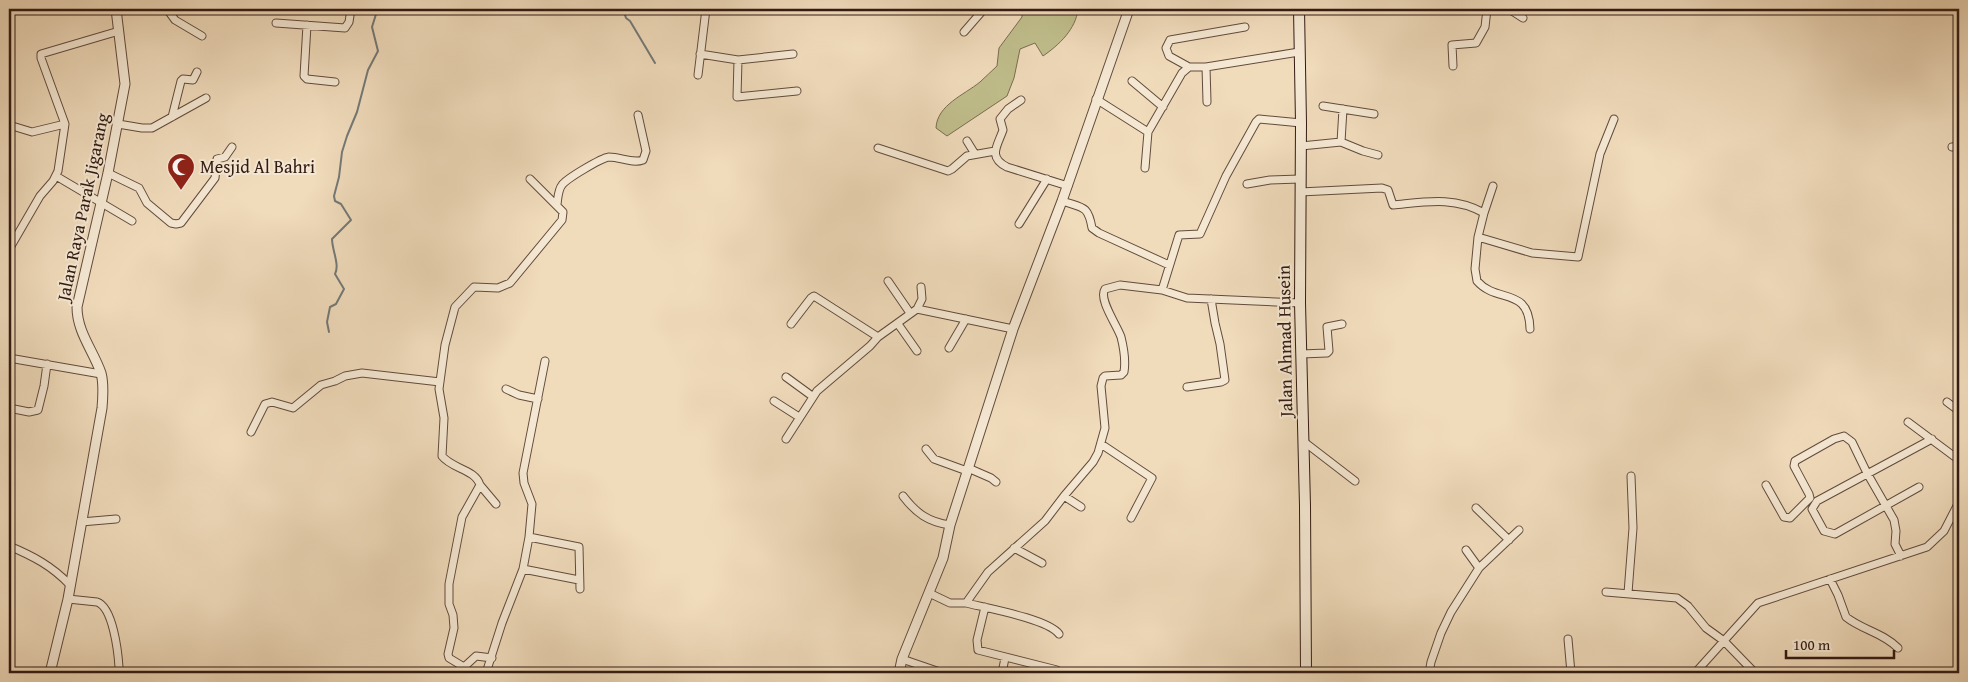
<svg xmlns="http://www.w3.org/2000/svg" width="1968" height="682" font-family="'Gentium Book Plus',serif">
	<rect width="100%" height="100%" fill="#f0dbbb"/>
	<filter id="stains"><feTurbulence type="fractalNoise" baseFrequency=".004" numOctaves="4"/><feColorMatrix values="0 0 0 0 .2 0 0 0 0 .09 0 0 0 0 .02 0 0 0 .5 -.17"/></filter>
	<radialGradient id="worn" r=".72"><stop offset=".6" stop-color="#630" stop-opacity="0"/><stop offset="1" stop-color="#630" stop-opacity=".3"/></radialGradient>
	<path fill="#c0be8c" stroke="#796c50" d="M1022,9h56c-2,20 -19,36 -35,47l-8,-13 -15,6 -6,29 -7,18 -60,40 -11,-8c1,-23 28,-33 44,-46 6,-5 11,-11 17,-16l2,-18 23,-31z"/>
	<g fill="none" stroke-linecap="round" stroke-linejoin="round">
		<path stroke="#737977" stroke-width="2" d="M623,9l3,9 4,3 25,42
			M329,332l-2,-10 3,-15 6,-3 8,-15 -9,-15c5,-9 -3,-24 -3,-35l19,-19 -10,-16 -6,-3 -1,-5 5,-19 3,-25 5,-16 10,-24 11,-42 10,-19 -6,-24 5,-16h9l2,-2"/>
		<defs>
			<path id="minor" d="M167,9l8,11 27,16
				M868,9v1
				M1509,9l14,9
				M276,23l69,5 4,-6 2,-13
				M307,25l-3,51 3,3 28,3
				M964,32l20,-23
				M700,54l38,6 55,-6
				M738,60l-1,37 60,-6
				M1453,66l-1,-21 24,-2 9,-16 2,-18
				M1189,67l-20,-11 -3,-8 4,-8 75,-13
				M1206,67l1,35
				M698,75l8,-66
				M1132,81l31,26
				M1096,99l52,33 34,-59 7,-6h17l93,-15
				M1021,100l-13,9 -8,10 3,11c-5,15 -16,27 4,37l61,19
				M1323,106l51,8
				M172,117l9,-36 2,-2 10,1 4,-8
				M118,124l24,4h10l54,-30
				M9,125l23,7 33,-8
				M967,141l8,13
				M1341,142l2,-33
				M1301,146l40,-4 22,9 15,4
				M1952,147l7,-1
				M878,148l70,23 4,-2 15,-13 28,-5
				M1145,168l3,-36
				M108,173l31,15 8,15 24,20 5,1 5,-1 34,-45 2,-19 8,-2 7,-10
				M56,176l76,45
				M1247,184l23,-4 30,-1
				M1493,186l-9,27 -6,24 54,16 46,4 22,-103 14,-35
				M1300,192l82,-4 6,2 5,15c32,-3 61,-9 91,8
				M1062,201c21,7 26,4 30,27l7,5 70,32
				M557,204c1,-6 1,-14 5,-19 4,-6 39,-27 47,-28 12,0 23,7 34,3l3,-9 -8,-36
				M1019,224l28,-45
				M1478,237l-3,32 2,12c20,23 52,5 53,48
				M11,246l29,-50 13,-15 5,-10 7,-47 -24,-66v-4l78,-23
				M888,281l22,32
				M1162,290l17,-55 21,-1 26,-58 30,-54 3,-3 42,4
				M917,309l96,20
				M791,324l20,-26 3,-2 64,41
				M898,324l19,27
				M949,348l17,-29
				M1301,354l26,-1 2,-2 -2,-24 15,-3
				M9,358l92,16
				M786,377l26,19
				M1187,387l34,-5 4,-2 -5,-36 -5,-21 -4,-24
				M506,389l13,6 19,4
				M774,401l25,16
				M1947,402l12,9
				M9,408l20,4 9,-2 6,-24 3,-22
				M1908,422l51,38
				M251,432l14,-28 7,-2 21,6 28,-23 14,-4 10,-5 17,-3 78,9
				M786,439l31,-48 53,-45 8,-9 39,-28 5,-10 -1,-12
				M1303,441l52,40
				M1101,444l51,34 -21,40
				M926,449l8,10 33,12
				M968,468l23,10 5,4
				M480,485l16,19
				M1766,485l18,32 6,1 20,-20 -1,-4 -15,-28 1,-5 39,-22 10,-3 8,6 15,31 27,47 2,11 -1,13 6,12
				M1919,487l-84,47 -11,-3 -12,-22 5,-8 115,-62
				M903,496c13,17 25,26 47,29
				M1064,496l17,11
				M1476,508l33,32
				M81,522l35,-3
				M529,537l50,10 1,42
				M9,546c24,10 43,20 61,39
				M1014,548l28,15
				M1466,550l13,18
				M523,569l56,11
				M1830,579l8,16 8,22c16,13 36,15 52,31
				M1606,592l71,6 11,8 18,22 18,13 31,32
				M929,593l21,10h16l22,-31 57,-51 19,-25 29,-34 5,-9 7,-25 -4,-42 2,-8 2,-2 16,-1 3,-3c2,-12 0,-23 -3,-35 -4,-12 -23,-38 -16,-48l15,-4 42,5 25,8 113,5
				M1628,593l5,-65 -2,-52
				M68,599l29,3c16,5 21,50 22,65
				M966,603c20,5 82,16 93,31
				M985,607l-8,33 1,10 79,20
				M1568,639l3,34
				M902,659l35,12
				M464,667l12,-11 16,2
				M462,673l2,-6 -15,-9 -1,-4 6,-26 -1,-13 -4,-11v-20l13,-67 18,-32c-5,-16 -28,-16 -38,-29l2,-38 -5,-29 6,-44 10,-38 19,-20 24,1 12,-5 52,-63 1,-8 -33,-33
				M486,673l16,-50 21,-54 6,-32 3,-33 -8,-21 -1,-10 22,-112
				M1002,673l3,-15
				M1429,673l2,-11 10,-29 10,-21 28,-44 40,-38
				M1695,673l63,-70 169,-56 17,-16 15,-29"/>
			<path id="tertiary" d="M50,673l18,-74 34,-191c1,-11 2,-24 -1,-35 -8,-23 -24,-41 -24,-66l31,-134 17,-89 -9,-75
				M899,673l3,-14 41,-101 7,-33 63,-196 49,-128 67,-192"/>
			<path id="secondary" d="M1299,9l2,114 -1,180 5,203 1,167"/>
		</defs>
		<use href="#minor" stroke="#624b3d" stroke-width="9"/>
		<use href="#tertiary" stroke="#624b3d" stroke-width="11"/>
		<use href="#secondary" stroke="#321b13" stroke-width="12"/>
		<use href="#minor" stroke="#f5e8d3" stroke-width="7"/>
		<use href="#tertiary" stroke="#f5e8d3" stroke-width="9"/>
		<use href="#secondary" stroke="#f5e8d3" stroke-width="10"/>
	</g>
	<defs>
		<symbol id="mosque-pin" viewBox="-11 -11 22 30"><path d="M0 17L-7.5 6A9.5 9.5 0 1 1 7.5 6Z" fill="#8f2418" stroke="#f5e8d3"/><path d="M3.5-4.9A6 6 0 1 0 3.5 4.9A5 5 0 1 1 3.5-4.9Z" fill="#fff"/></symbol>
	</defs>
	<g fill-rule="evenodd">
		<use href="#mosque-pin" x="165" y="151" width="32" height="43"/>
	</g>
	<g text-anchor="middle" stroke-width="4" stroke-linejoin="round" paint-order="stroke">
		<g font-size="18" fill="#321b13" stroke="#f5e8d3" text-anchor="start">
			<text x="200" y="173">Mesjid Al Bahri</text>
		</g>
		<g font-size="18" fill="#321b13" stroke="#f5e8d3">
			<text transform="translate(83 207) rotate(-78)" y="6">Jalan Raya Parak Jigarang</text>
			<text transform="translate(1285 341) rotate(-91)" y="6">Jalan Ahmad Husein</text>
		</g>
	</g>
	<rect width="1968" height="682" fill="none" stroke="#f0dbbb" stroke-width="30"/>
	<rect x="10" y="10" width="1948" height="662" fill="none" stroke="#321b13" stroke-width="2.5"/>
	<rect x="15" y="15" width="1938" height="652" fill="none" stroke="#321b13"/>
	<path d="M1786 650v8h108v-8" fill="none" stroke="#321b13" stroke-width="2.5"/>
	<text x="1793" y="650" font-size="15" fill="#321b13" stroke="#f5e8d3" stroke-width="4" paint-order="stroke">100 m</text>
	<rect width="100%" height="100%" filter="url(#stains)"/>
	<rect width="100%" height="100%" fill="url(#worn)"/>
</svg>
